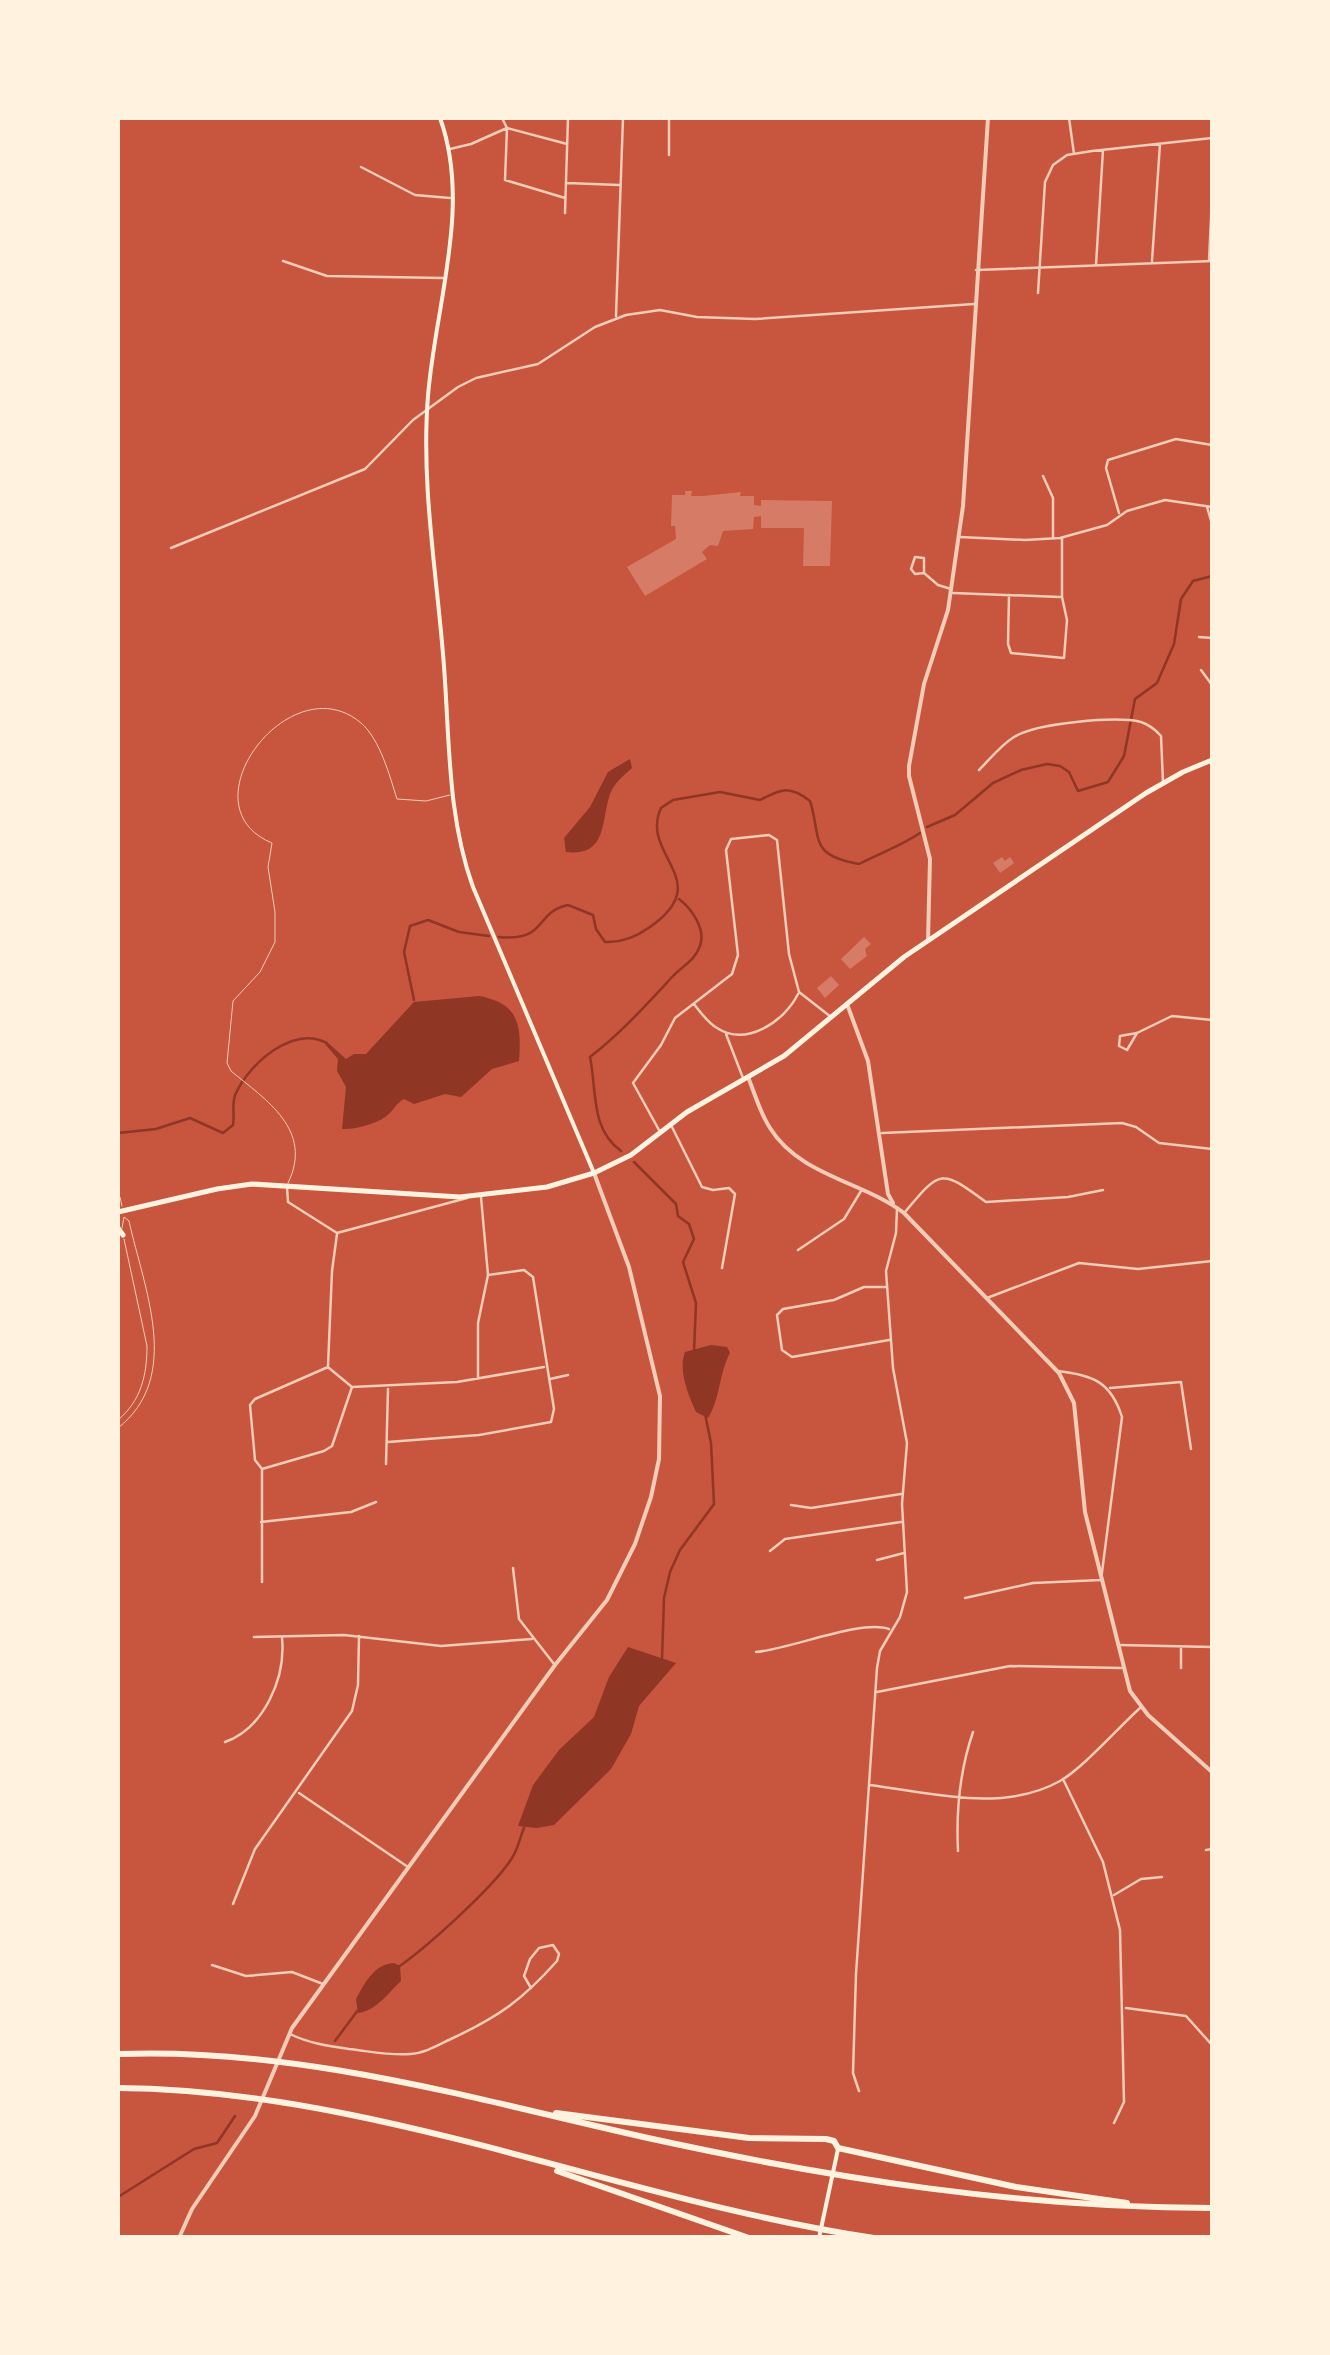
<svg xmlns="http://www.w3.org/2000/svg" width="1330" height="2355" font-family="'Open Sans',sans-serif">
	<rect width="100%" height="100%" fill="#c8553d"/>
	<path fill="#8f3625" d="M630,759l2,9c-8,7 -18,15 -22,26 -9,26 -2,63 -44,58l-2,-14 26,-31 18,-35z
		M479,996c39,7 43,28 40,65l-27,8 -31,28 -16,-3 -31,10 -10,-5c-9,5 -11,13 -19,18 -10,7 -32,13 -43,12l4,-42 -9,-16 1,-12 -13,-15 2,-2 19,17 8,-5h12l48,-52z
		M711,1345l16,2 3,6c-11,20 -10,47 -22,65l-12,-6c-8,-18 -18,-42 -11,-60z
		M628,1647l48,16 -37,43 -8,28 -20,35 -57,56 -17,3 -19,-2 15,-41 26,-35 35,-33 15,-40z
		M394,1963l6,3 1,15c-12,11 -25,30 -43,32l-2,-14c9,-16 18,-35 38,-36z"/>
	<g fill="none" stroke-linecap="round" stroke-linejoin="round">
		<path stroke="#8f3625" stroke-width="2.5" d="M927,827l28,-12 38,-32 28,-13 26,-6 13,2 9,6 9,19 30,-9 16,-26 11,-57 22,-16 17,-39 7,-45 12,-18 19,-5
			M499,937c49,5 35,-25 69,-32l25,10 3,14 9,13c17,1 31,-5 45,-15 67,-47 -11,-71 11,-119l12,-8 47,-8 40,8c22,-11 29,-15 50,1 12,38 -2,54 49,63 21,-11 42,-18 61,-31
			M414,1000l-10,-48 6,-26 18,-6 31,12 30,4
			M118,1133l38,-4 34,-11 33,15 10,-8c2,-11 -2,-22 3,-32 14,-30 57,-68 91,-50
			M621,1151c-31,-22 -24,-61 -31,-94 32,-25 57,-53 84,-82 10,-10 21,-15 26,-29 6,-17 -8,-37 -21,-47
			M634,1162l42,42 2,12 11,8 5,15 -11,23 13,41 -2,49
			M662,1660l2,-62 6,-26 10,-22 34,-46 -3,-61 -6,-29
			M397,1968c29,-20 97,-81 115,-110 6,-9 8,-21 12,-30
			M335,2041l23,-31
			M118,2197l76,-48 23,-6 18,-27"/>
	</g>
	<path fill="#d67c66" d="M685,491h7l-1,5h12l38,-4 -1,4h14v9l7,1v-6l71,1 -2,65h-27l1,-38h-43v-12l-7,1 -1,12 -30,2 -5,15 -8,-1 -8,7 5,7 -62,37 -18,-29 49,-28 -1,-13h-4l1,-31h13z
		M1002,857l3,4 5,-4 4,6 -14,10 -7,-10z
		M864,937l7,7 -6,5 2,7 -17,13 -9,-10z
		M831,976l8,9 -14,13 -8,-10z"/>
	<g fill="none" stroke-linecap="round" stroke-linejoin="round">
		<path stroke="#f1ccb7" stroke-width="1" d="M288,1183c26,-53 -22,-83 -57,-112l-4,-8 6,-62 27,-29 15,-30v-30l-7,-45 4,-24c-90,-37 19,-180 89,-120 19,16 29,54 36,76l29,2 24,-6
			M118,1198l2,-1 2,9
			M118,1420c23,-19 29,-45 29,-74l-23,-107
			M118,1428c65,-51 26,-139 11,-207l-5,-4 -2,11"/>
		<path stroke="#f1ccb7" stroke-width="2.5" d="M502,118l5,10 -2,52 60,18
			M1069,118l5,36
			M450,149l21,-5 36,-16 60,16
			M669,155v-37
			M361,167l54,28 35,3
			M567,183l52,2
			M565,213l3,-95
			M283,261l44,15 116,2
			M1152,261l8,-117
			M1209,261l3,-64
			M1096,265l7,-115
			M976,270l236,-9
			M1038,293l7,-111 8,-17 14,-10 25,-4 120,-13
			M616,316l7,-198
			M1043,476l10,22v39
			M1207,507l5,17
			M1119,513l-13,-45 2,-8 68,-21 36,6
			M960,537l65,3 35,-2 47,-13 20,-14 38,-11 47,7
			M171,548l194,-79 48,-49 45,-33 18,-9 62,-14 57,-37 31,-12 34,-5 37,7 58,2 219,-15
			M924,573v-15l-9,-1 -4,12 4,5 9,-1 14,12 13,4
			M953,593l107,4
			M1009,595l-1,49 3,9 53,5 3,-38 -5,-23v-59
			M1199,637l13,1
			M1201,670l11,15
			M979,770c11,-11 22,-25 35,-33 22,-14 102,-21 127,-15 9,3 14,7 20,14l2,46
			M694,1004c7,9 14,19 23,24 29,19 67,-6 81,-34
			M1137,1033l-10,17 -8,-4 1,-10 17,-3 35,-17 40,4
			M726,1034l17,44
			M671,1125l31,62 11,3 16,-2 6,6 -13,74
			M659,1130l-26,-47 28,-38 14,-27 57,-44 6,-19 -12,-105 5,-11 38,-4 8,5 12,114 10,38 32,25
			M882,1133l240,-10 14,4 23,16 53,6
			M287,1187l1,15 49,31 130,-35
			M905,1212c36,-43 36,-43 81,-10l82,-5 35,-7
			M798,1250l46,-31 17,-28
			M886,1287h-22l-30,13 -51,9 -6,6 5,35 10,7 97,-17
			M987,1298l92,-35 59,6 74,-8
			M328,1366l4,-95 5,-37
			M478,1378v-55l10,-48 -7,-78
			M550,1379l18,-4
			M352,1387l105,-5 87,-15
			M1110,1388l71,-6 10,67
			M388,1442l91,-7 72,-13 3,-13 -21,-132 -9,-7 -36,5
			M386,1464l2,-75
			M262,1469l62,-18 8,-5 20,-59 -23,-19
			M791,1505l20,3 90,-14
			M261,1522l90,-10 25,-10
			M770,1551l15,-12 116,-17
			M877,1560l27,-7
			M513,1568l6,51 35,45
			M262,1582v-113l-7,-9 -5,-55 5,-6 73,-32
			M965,1598l68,-15 68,-3 21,-163c-11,-35 -29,-42 -64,-46
			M254,1637l90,-2 97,11 91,-7
			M1119,1645l93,2
			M1181,1649v19
			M756,1652c35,-3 105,-33 133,-23
			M877,1692l133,-26 112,2
			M225,1742c39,-14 61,-64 57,-104
			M1063,1779l40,83 17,68 4,172 -10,21
			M870,1785c61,8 133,28 190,-4 22,-12 59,-54 80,-73
			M299,1793l109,74
			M1206,1850l6,-1
			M958,1851c-2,-40 2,-81 15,-119
			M1114,1895l27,-16 21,-2
			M233,1904l22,-55 97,-138 6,-26 1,-49
			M212,1965l34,11 46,-4 31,12
			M1126,2008l60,8 26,29
			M290,2034c18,9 38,12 59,15 19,2 42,7 61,5 16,-1 30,-10 43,-16 47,-22 70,-39 104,-77l2,-7 -6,-9 -14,3 -9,11 -6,17 7,12
			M859,2091l-6,-18 3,-99 21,-306 3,-17 20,-34 7,-25 -5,-88 5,-61 -14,-75 -7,-97 10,-38 1,-24"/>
		<path stroke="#f1ccb7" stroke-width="4" d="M928,941l2,-82 -21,-83v-10l15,-82 24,-74 15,-104 25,-388
			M847,1004l21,57 20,133 5,9
			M748,1077c7,17 12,36 22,51 30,48 92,53 134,85l155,160 15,30 11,109 45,179 18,24 64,57
			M179,2238l13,-29 63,-93 37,-88 263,-363 52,-65 28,-56 16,-47 8,-38 1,-63 -31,-129 -35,-94"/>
		<path stroke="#fff3e0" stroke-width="4" d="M440,118c32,88 -5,188 -12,278 -7,86 8,173 15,258 7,79 3,158 30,233l121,286
			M819,2238l19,-89"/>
		<path stroke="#fff3e0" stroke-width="5" d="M118,1212l99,-23 35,-5 208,13 87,-10 47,-14 37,-18 56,-43 97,-56 120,-99 242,-164 37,-21 29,-12
			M118,1228l5,7"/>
		<path stroke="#fff3e0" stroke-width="6" d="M118,2054c180,-7 356,45 530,84 187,41 373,70 564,70
			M118,2088c259,2 501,112 756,150
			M556,2113l193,25 77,1 8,2 4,7 178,39 111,16
			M557,2171l192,67"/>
	</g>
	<rect width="1330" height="2355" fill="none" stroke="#fff3e0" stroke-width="240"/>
</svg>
